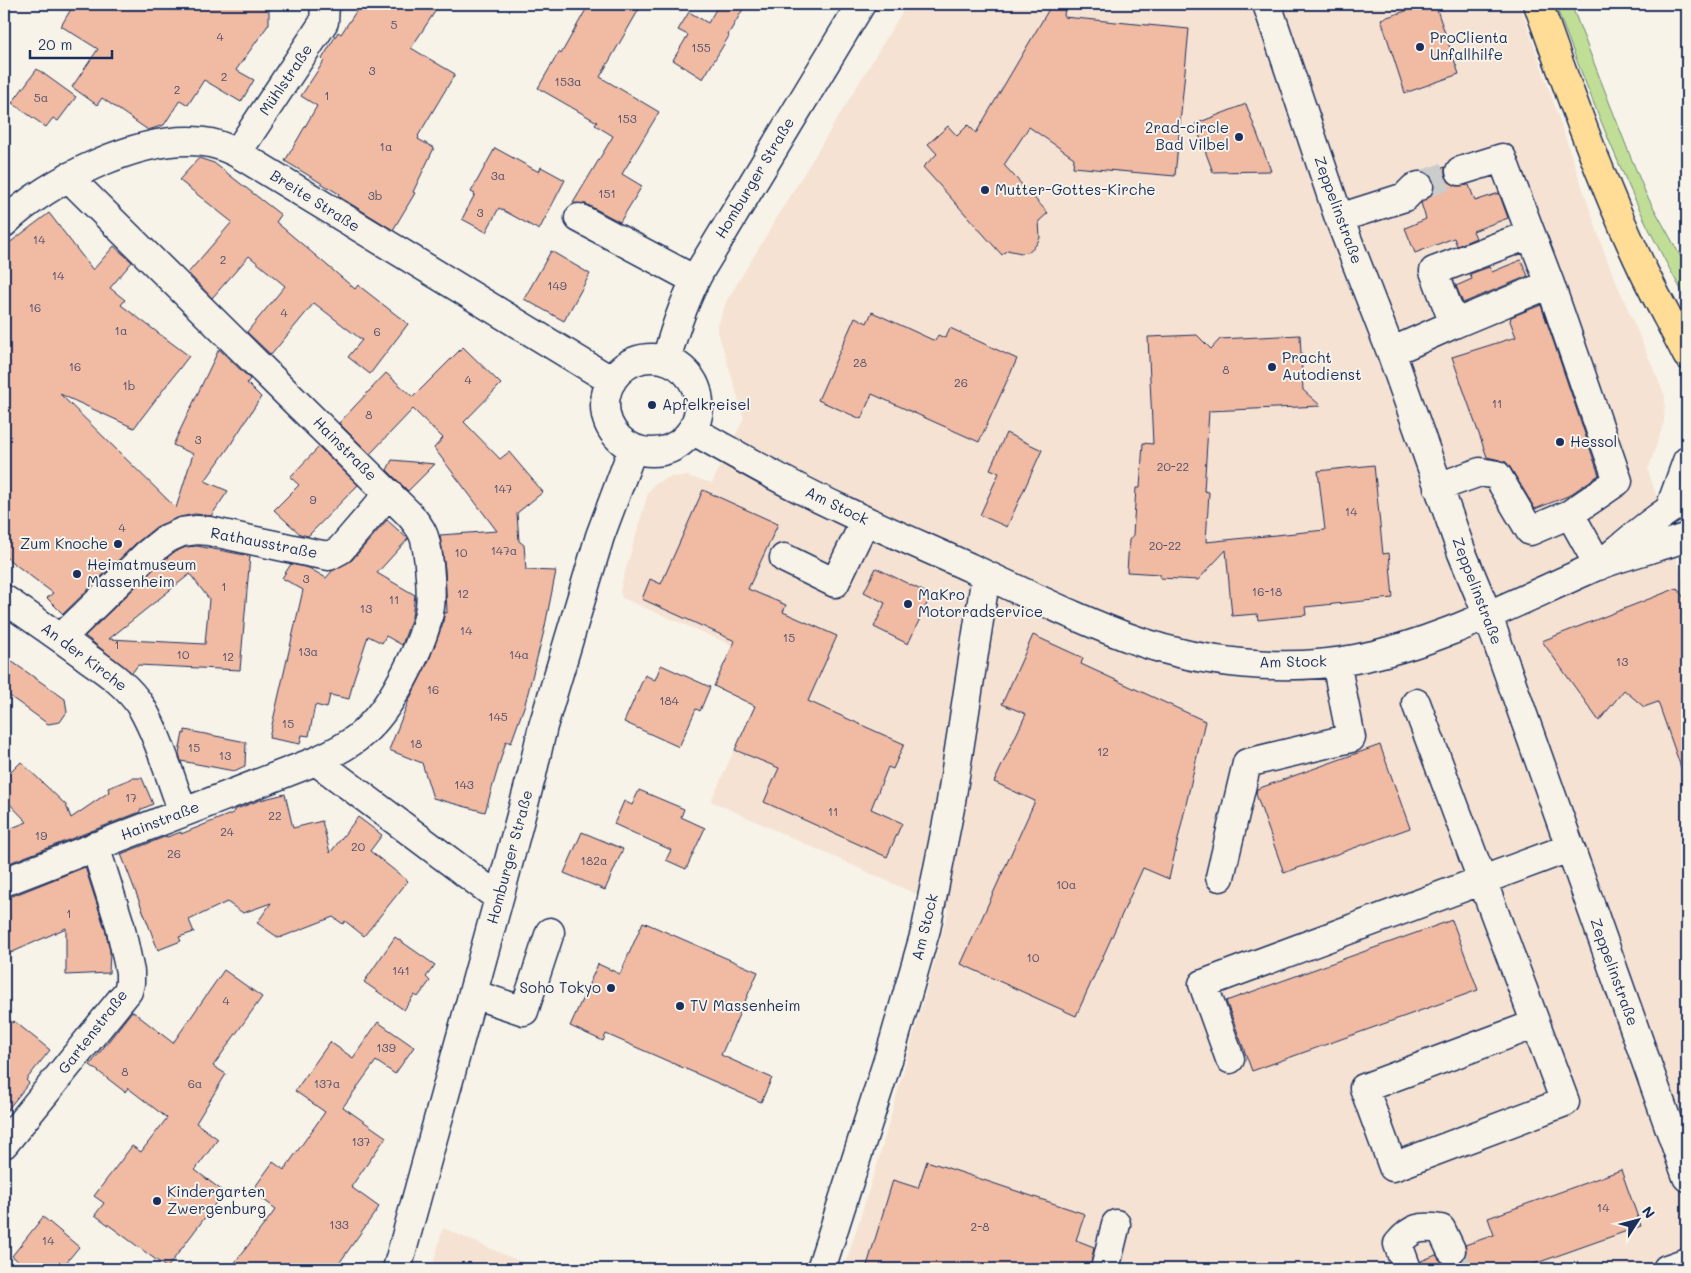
<svg xmlns="http://www.w3.org/2000/svg" width="1691" height="1273" font-family="Mali,sans-serif">
	<rect width="100%" height="100%" fill="#f7f3e8"/>
	<filter id="ink" filterUnits="userSpaceOnUse"><feTurbulence type="fractalNoise" baseFrequency=".02" numOctaves="2"/><feDisplacementMap in="SourceGraphic" scale="10" xChannelSelector="R" yChannelSelector="G"/><feConvolveMatrix kernelMatrix="1 2 1 2 8 2 1 2 1" color-interpolation-filters="sRGB"/></filter>
	<g filter="url(#ink)">
		<path fill="#f5e2d3" d="M907,4h613l87,256 58,136 -1,26 -16,48 35,110 4,-1v690h-843l35,-111 70,-249 -238,-108 63,-138 -152,-65 -2,-8 28,-97 6,-9 16,-7 17,-1 25,7 32,-65 -27,-90 9,-26z
			M443,1228l94,41h-105z"/>
		<path fill="#c1de96" stroke="#6e867a" d="M1555,4h16l58,149 17,41 41,74v32c-55,-94 -93,-195 -132,-296z"/>
		<path fill="#f0baa3" stroke="#1b2f5e" fill-rule="evenodd" d="M74,4h195v20l-33,46 18,10 -13,22 -37,-22 -16,25 -8,-5 -16,25 -16,5 -46,-32 -5,7 -25,-18 26,-38 -37,-23z
			M361,4h79l-29,44 44,26 -37,62 1,1 -1,2 16,9 -21,44 2,1 -22,37 -55,-34 1,-2 -54,-33 32,-55 -16,-10 23,-35 -2,-2 16,-27 3,2z
			M589,4h53l-42,73 59,35 -37,62 20,12 -22,36 -34,-18 -13,-1 40,-67 -18,-11 2,-3 -59,-34 21,-36 2,2z
			M719,4h27l-18,31 1,1 -26,43 -30,-19 15,-25 -10,-5 11,-18 19,11z
			M1052,4h13l-1,13 125,12 -14,147 -102,-9 1,-9 -45,-31 -25,38 44,48 -9,8 1,17 -4,7 -8,7 -7,1 -14,-3 -5,5 -79,-88 14,-13 -9,-10 20,-18 9,10 11,-11 8,8z
			M1427,4h8l24,70 -54,19 -24,-74z
			M37,69l39,28 -18,24 -5,-3 -7,9 -34,-24z
			M1246,104l25,67 -58,1 -18,-48z
			M495,148l44,24 2,-5 24,13 -26,50 -40,-22 -13,24 -24,-13 13,-25 -4,-2z
			M199,158l15,5 67,52 -5,7 79,67 3,-4 50,39 -38,50 -22,-17 14,-17 -48,-37 -43,52 -24,-23 38,-46 -36,-30 -37,42 -24,-25 44,-51 -53,-42z
			M1445,167v8l4,7 8,4 12,-1 6,16 24,-8 9,25 -35,13 3,7 -19,8 -3,-8 -39,15 -10,-25 21,-9 -5,-16 10,-7 3,-8 -1,-8 -6,-7z
			M49,213l44,57 21,-24 18,16 -22,26 15,12 -4,5 68,51 -55,72 -74,-34 116,114 17,-54 -20,-9 46,-96 31,30 -3,4 14,14 -32,50 -24,34 23,10 -17,25 -16,-2 -15,3 -24,10 -21,17 -72,70 -16,-16 6,-5 -49,-37v-309z
			M551,251l39,23 -26,47 -40,-22z
			M1521,260l7,16 -65,27 -7,-17 16,-7 -2,-5 19,-7 3,5z
			M1541,305l58,170 -31,21 -33,13 -25,-42 -4,-5 -6,-2 -13,-3 -35,-100 64,-20 -6,-16 1,-4z
			M872,312l63,29 3,-6 7,3 5,-10 67,31 -38,83 -107,-48 -11,25 -43,-19 37,-83 12,6z
			M1197,335l14,14 9,-10 80,-4 3,55 18,16 -112,5 -5,80 5,1 -3,50 119,-12 -7,-59 56,-6 9,89 6,-1 4,45 -88,9 1,8 -48,5 -1,-6 -25,2 -6,-66 -28,30 -38,-2v-4l-33,-2 2,-32 4,-5 3,-47h4l3,-45 10,1 -5,-107z
			M463,347l38,37 -37,38 36,37 9,-7 34,40 -26,21 2,28 5,4 2,25 30,1 -12,60 -19,73 -14,39 -5,-2 -21,71 -52,-14 -11,-35 -33,-13 20,-50 20,-40 13,-34 3,-14 2,1 -2,-44 -5,-34 57,-4 -63,-83 9,-10 -30,-29 -43,45 -31,-31 47,-50 27,24z
			M1006,433l36,17 -35,77 -27,-12 19,-42 -9,-4z
			M319,447l39,38 -50,51 -8,-2 -26,-24 25,-25 -9,-8z
			M392,460l43,4 -27,27 -21,-21z
			M703,490l75,34 -30,65 38,16 -3,7 54,24 -29,65 96,43 -11,25 -5,-2 -17,42 31,14 -15,34 -123,-55 15,-34 -44,-18 20,-44 -41,-20 21,-45 -93,-42 8,-20 11,5z
			M387,520l21,19 -31,34 38,22 -3,22 -10,28 -16,-9 -4,7 -14,-7 -14,42 -5,21 -19,-4 -3,13 -12,-3 -6,31 -7,-1 -2,9 -31,-6 34,-148 -21,-12 9,-14 18,4 17,10 7,-8 19,-10z
			M197,546l53,10 -10,114 -102,-5 -6,8 -47,-37 71,-69 18,-15 12,-5zM190,574l19,25 -4,45 -96,-5z
			M876,568l55,27 -23,49 -34,-17 11,-24 -21,-11z
			M1677,588l10,14v174h-3l-26,-74 -14,5 -20,-17 -25,31 -57,-80z
			M1033,635l50,23 -2,6 124,57 -36,158 -26,-11 -67,148 -115,-52 74,-163 -41,-19 32,-68 -24,-10z
			M4,656l61,43 2,13 -7,10 -12,2 -44,-32z
			M661,665l49,22 -10,24 -4,-2 -17,38 -55,-25 21,-47 10,5z
			M185,730l61,12 -1,24 -11,5 -53,-10 -2,-8 4,-20 2,1z
			M1380,745l30,83 -126,45 -28,-79 1,-5z
			M21,762l45,43 5,13 38,-26 -1,-4 25,-10h9l11,26 -13,6v2l-136,53v-34l23,-9 -23,-24v-19z
			M639,790l45,19 -3,8 24,11 -19,41 -20,-9 5,-10 -57,-26 10,-23 8,4z
			M285,794l8,34 29,-7 8,32 28,-36 24,18 -12,16 38,30 -44,55 -19,-15 -2,3 -10,-7 -54,21 -22,-15 14,-20 -28,10 -16,-11 -38,18 5,12 -15,5 2,4 -23,9 -37,-96 46,-18v1l14,-5v2l52,-21 1,-3 26,-10z
			M582,832l41,17 -18,41 -41,-17z
			M85,867l20,62 5,22 -1,22 -43,2v-47l-62,28v-59h6z
			M1452,920l26,70 -226,81 -26,-70z
			M643,922l115,50 -37,83 51,23 -11,24 -155,-68 -3,7 -33,-15 28,-62 22,10z
			M395,937l40,28 -9,12 4,4 -12,16 -4,-2 -10,15 -40,-28z
			M224,970l38,27 -49,69 13,8 -30,49 22,16 -23,31 29,22 -57,76 -72,-53 9,-12 -10,-7 38,-50 9,6 26,-34 -39,-30 -3,4 -35,-27 42,-54 41,32z
			M4,1016l9,7 1,-2 36,29 -24,30 3,3 -25,31z
			M378,1022l36,25 -19,27 -19,-13 -33,46 43,30 -35,50 28,20 -44,62h-105l46,-60 -24,-18 21,-29 11,8 41,-58 -30,-21 35,-49 23,16z
			M927,1161l158,53 -9,26 18,7 -4,22h-224l27,-89 25,8z
			M1621,1170l20,56 -121,43h-98l-1,-8 15,-6 7,8 7,3 8,-2 6,-6 2,-6 -1,-7 29,-10 -6,-17z
			M43,1217l36,30 -18,22h-33l-16,-13z"/>
		<g fill="none" stroke-linecap="round" stroke-linejoin="round">
			<path stroke="#cbcccc" stroke-width="28" stroke-dasharray="28 14" stroke-linecap="butt" d="M1419,186l41,-15
				M1451,1250l7,19"/>
			<defs>
				<path id="minor" d="M1267,4l72,214 52,134 71,201 26,63 199,561
					M237,153l87,-131 1,-18
					M1460,171l42,-13 48,126
					M579,218l116,62
					M1339,218l66,-21 9,-9 5,-2
					M4,223c45,-43 137,-89 200,-81 12,1 23,6 33,11l375,228
					M1454,324l96,-40 68,197 -48,33
					M1391,352l63,-28 -20,-53 97,-37
					M605 405a47 47 0 1 1 94 0a47 47 0 1 1-94 0Z
					M666,360c9,-32 19,-62 35,-91l160,-265
					M692,430c48,27 97,55 147,78 43,21 88,40 132,60 55,25 110,53 167,73 66,23 148,31 217,18 85,-16 162,-58 240,-92 28,-12 63,-19 92,-30
					M1438,487l42,-15 17,3 33,56 40,-17 29,52
					M1670,508l17,-47
					M784,558l51,25 30,-62
					M1608,558c25,-21 50,-43 79,-59
					M4,599c29,20 57,39 85,60 20,14 40,28 53,49 18,32 28,70 41,104
					M61,638l85,-83 20,-16 16,-7 15,-2 12,1 103,22 17,3 11,-6 49,-57
					M1416,703l149,399 -172,65 -29,-79 172,-64
					M316,761l183,137
					M1220,877l27,-114 104,-25 -15,-76
					M4,882l312,-121c19,-9 38,-18 52,-33 25,-24 57,-86 62,-121 2,-15 -1,-59 -7,-73 -3,-7 -8,-13 -13,-19l-342,-338
					M473,994l51,17 26,-79
					M1230,1059l-27,-75 366,-136
					M4,1144l124,-153 2,-8v-11l-10,-47 -25,-79
					M397,1269l102,-371 33,-124 11,-48 57,-190 33,-88
					M821,1269l72,-225 33,-115 24,-121 36,-233
					M1105,1269l11,-45
					M1407,1269l-9,-25c14,-17 22,-18 43,-15l10,21
					M1667,1269l20,-7"/>
				<path id="major" d="M1538,4c31,88 65,182 105,266 14,29 30,57 44,85"/>
			</defs>
			<use href="#minor" stroke="#1b2f5e" stroke-width="31"/>
			<use href="#major" stroke="#1b2f5e" stroke-width="31"/>
			<use href="#minor" stroke="#f7f3e8" stroke-width="28"/>
			<use href="#major" stroke="#ffdd96" stroke-width="28"/>
		</g>
	</g>
	<g fill="#1b2f5e" stroke="#f7f3e8" stroke-width="2">
		<circle cx="1420" cy="47" r="5"/>
		<circle cx="1239" cy="137" r="5"/>
		<circle cx="985" cy="190" r="5"/>
		<circle cx="1272" cy="367" r="5"/>
		<circle cx="652" cy="405" r="5"/>
		<circle cx="1560" cy="442" r="5"/>
		<circle cx="118" cy="544" r="5"/>
		<circle cx="77" cy="574" r="5"/>
		<circle cx="908" cy="604" r="5"/>
		<circle cx="611" cy="988" r="5"/>
		<circle cx="680" cy="1006" r="5"/>
		<circle cx="157" cy="1201" r="5"/>
	</g>
	<g text-anchor="middle" stroke-width="4" stroke-linejoin="round" paint-order="stroke">
		<g font-size="12" fill="#50526f">
			<text x="394" y="29">5</text>
			<text x="220" y="41">4</text>
			<text x="701" y="52">155</text>
			<text x="372" y="75">3</text>
			<text x="224" y="81">2</text>
			<text x="568" y="86">153a</text>
			<text x="177" y="94">2</text>
			<text x="327" y="100">1</text>
			<text x="41" y="102">5a</text>
			<text x="627" y="123">153</text>
			<text x="386" y="151">1a</text>
			<text x="498" y="180">3a</text>
			<text x="607" y="198">151</text>
			<text x="375" y="200">3b</text>
			<text x="480" y="217">3</text>
			<text x="39" y="244">14</text>
			<text x="223" y="264">2</text>
			<text x="58" y="280">14</text>
			<text x="557" y="290">149</text>
			<text x="35" y="312">16</text>
			<text x="284" y="317">4</text>
			<text x="121" y="335">1a</text>
			<text x="377" y="336">6</text>
			<text x="860" y="367">28</text>
			<text x="75" y="371">16</text>
			<text x="1226" y="374">8</text>
			<text x="468" y="384">4</text>
			<text x="961" y="387">26</text>
			<text x="129" y="390">1b</text>
			<text x="1497" y="408">11</text>
			<text x="369" y="419">8</text>
			<text x="198" y="444">3</text>
			<text x="1173" y="471">20-22</text>
			<text x="503" y="493">147</text>
			<text x="313" y="504">9</text>
			<text x="1351" y="516">14</text>
			<text x="122" y="532">4</text>
			<text x="1165" y="550">20-22</text>
			<text x="504" y="555">147a</text>
			<text x="461" y="557">10</text>
			<text x="306" y="583">3</text>
			<text x="224" y="591">1</text>
			<text x="1267" y="596">16-18</text>
			<text x="463" y="598">12</text>
			<text x="394" y="604">11</text>
			<text x="366" y="613">13</text>
			<text x="466" y="635">14</text>
			<text x="789" y="642">15</text>
			<text x="117" y="649">1</text>
			<text x="308" y="656">13a</text>
			<text x="183" y="659">10</text>
			<text x="519" y="659">14a</text>
			<text x="228" y="661">12</text>
			<text x="1622" y="666">13</text>
			<text x="433" y="694">16</text>
			<text x="669" y="705">184</text>
			<text x="498" y="721">145</text>
			<text x="288" y="728">15</text>
			<text x="416" y="748">18</text>
			<text x="194" y="752">15</text>
			<text x="1103" y="756">12</text>
			<text x="225" y="760">13</text>
			<text x="464" y="789">143</text>
			<text x="131" y="802">17</text>
			<text x="833" y="816">11</text>
			<text x="275" y="820">22</text>
			<text x="227" y="836">24</text>
			<text x="41" y="840">19</text>
			<text x="358" y="851">20</text>
			<text x="174" y="858">26</text>
			<text x="594" y="865">182a</text>
			<text x="1066" y="889">10a</text>
			<text x="69" y="918">1</text>
			<text x="1033" y="962">10</text>
			<text x="401" y="975">141</text>
			<text x="226" y="1005">4</text>
			<text x="386" y="1052">139</text>
			<text x="125" y="1076">8</text>
			<text x="195" y="1088">6a</text>
			<text x="327" y="1088">137a</text>
			<text x="361" y="1146">137</text>
			<text x="1603" y="1212">14</text>
			<text x="339" y="1229">133</text>
			<text x="980" y="1231">2-8</text>
			<text x="48" y="1245">14</text>
		</g>
		<g font-size="15" fill="#1b2f5e" stroke="#f7f3e8" text-anchor="start">
			<text x="1430" y="43">ProClienta<tspan x="1430" dy="17">Unfallhilfe</tspan></text>
			<text x="1229" y="133" text-anchor="end">2rad-circle<tspan x="1229" dy="17">Bad Vilbel</tspan></text>
			<text x="995" y="195">Mutter-Gottes-Kirche</text>
			<text x="1282" y="363">Pracht<tspan x="1282" dy="17">Autodienst</tspan></text>
			<text x="662" y="410">Apfelkreisel</text>
			<text x="1570" y="447">Hessol</text>
			<text x="108" y="549" text-anchor="end">Zum Knoche</text>
			<text x="87" y="570">Heimatmuseum<tspan x="87" dy="17">Massenheim</tspan></text>
			<text x="918" y="600">MaKro<tspan x="918" dy="17">Motorradservice</tspan></text>
			<text x="601" y="993" text-anchor="end">Soho Tokyo</text>
			<text x="690" y="1011">TV Massenheim</text>
			<text x="167" y="1197">Kindergarten<tspan x="167" dy="17">Zwergenburg</tspan></text>
		</g>
		<g font-size="15" fill="#1b2f5e" stroke="#f7f3e8">
			<text transform="translate(286 80) rotate(-56)" y="5">Mühlstraße</text>
			<text transform="translate(755 178) rotate(-59)" y="5">Homburger Straße</text>
			<text transform="translate(315 201) rotate(32)" y="5">Breite Straße</text>
			<text transform="translate(1338 210) rotate(70)" y="5">Zeppelinstraße</text>
			<text transform="translate(345 449) rotate(45)" y="5">Hainstraße</text>
			<text transform="translate(837 506) rotate(26)" y="5">Am Stock</text>
			<text transform="translate(264 543) rotate(11)" y="5">Rathausstraße</text>
			<text transform="translate(1477 591) rotate(69)" y="5">Zeppelinstraße</text>
			<text transform="translate(84 657) rotate(37)" y="5">An der Kirche</text>
			<text transform="translate(1293 662) rotate(-1)" y="5">Am Stock</text>
			<text transform="translate(160 821) rotate(-21)" y="5">Hainstraße</text>
			<text transform="translate(510 857) rotate(-75)" y="5">Homburger Straße</text>
			<text transform="translate(925 927) rotate(-76)" y="5">Am Stock</text>
			<text transform="translate(1614 972) rotate(70)" y="5">Zeppelinstraße</text>
			<text transform="translate(93 1032) rotate(-52)" y="5">Gartenstraße</text>
		</g>
	</g>
	<rect width="1691" height="1273" fill="none" stroke="#f7f3e8" stroke-width="20"/>
	<rect x="10" y="10" width="1671" height="1253" fill="none" stroke="#1b2f5e" stroke-width="2" filter="url(#ink)"/>
	<g transform="translate(1638 1220) rotate(54)" stroke="#f7f3e8" stroke-width="4" paint-order="stroke">
	<path d="M0-4L9 19L0 12L-9 19Z" fill="#1b2f5e"/>
	<text y="-8" font-size="14" font-weight="bold" text-anchor="middle" fill="#1b2f5e">N</text>
	</g>
	<path d="M30 50v8h82v-8" fill="none" stroke="#1b2f5e" stroke-width="2.5"/>
	<text x="38" y="50" font-size="15" fill="#1b2f5e" stroke="#f7f3e8" stroke-width="4" paint-order="stroke">20 m</text>
</svg>
